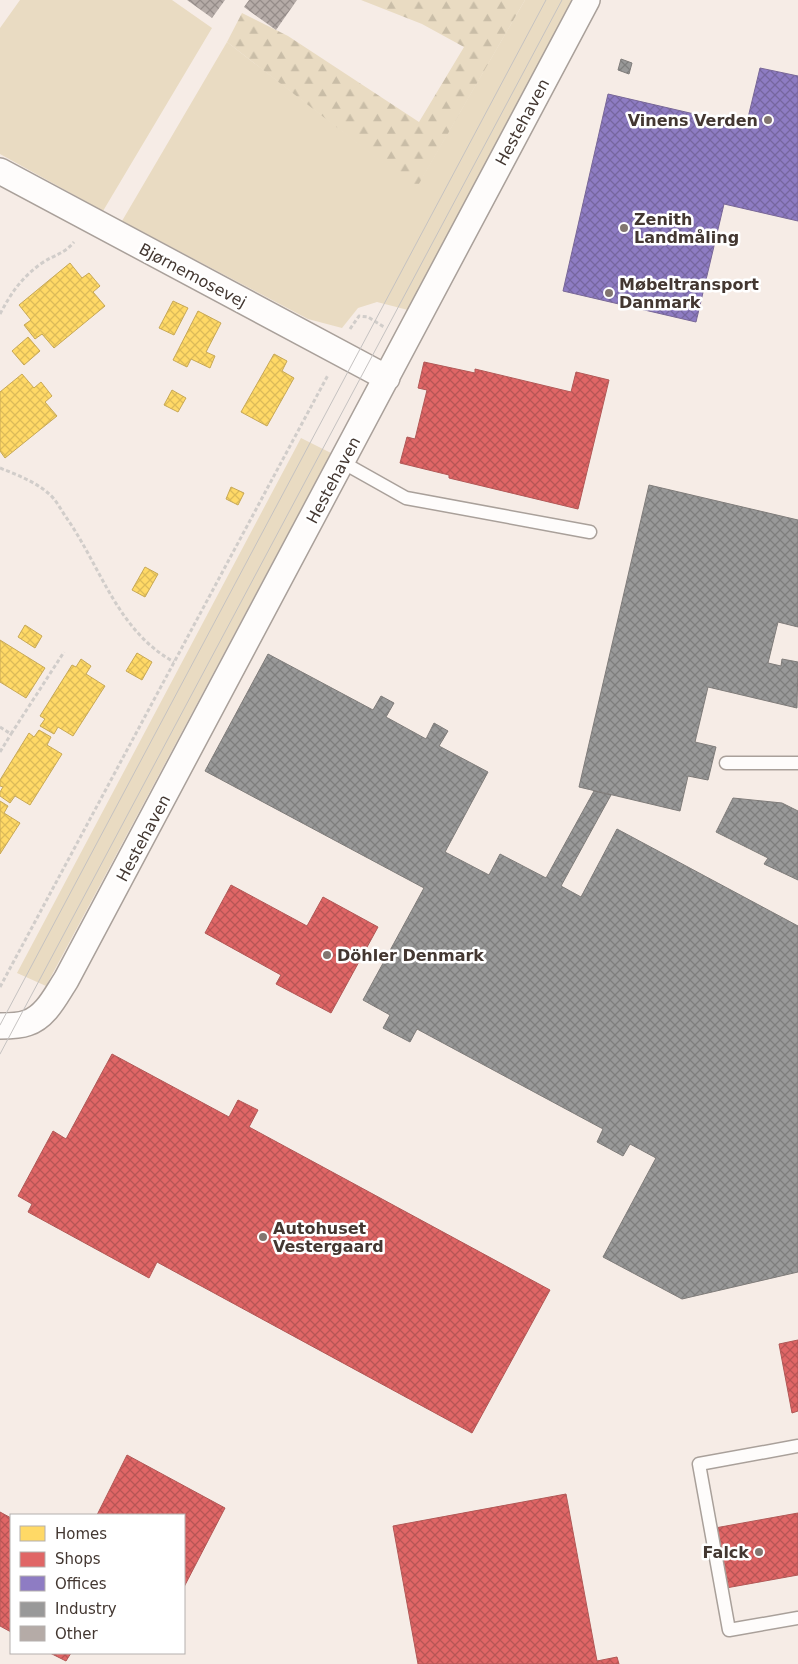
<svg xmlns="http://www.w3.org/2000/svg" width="798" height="1664" font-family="'DejaVu Sans',sans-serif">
	<defs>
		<pattern id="forest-firs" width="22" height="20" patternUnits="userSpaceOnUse" patternTransform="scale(1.25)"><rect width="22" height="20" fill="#e9dbc2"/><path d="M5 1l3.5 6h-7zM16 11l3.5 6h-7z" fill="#c9bda7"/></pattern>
		<pattern id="homes-cross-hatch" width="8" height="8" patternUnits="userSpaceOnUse" patternTransform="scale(1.25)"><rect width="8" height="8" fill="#ffd966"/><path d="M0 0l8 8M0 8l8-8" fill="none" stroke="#dcbb59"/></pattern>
		<pattern id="shops-cross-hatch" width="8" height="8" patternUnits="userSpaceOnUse" patternTransform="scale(1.25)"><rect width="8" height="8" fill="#e06666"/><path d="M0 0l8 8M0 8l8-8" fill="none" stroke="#b75555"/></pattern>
		<pattern id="offices-cross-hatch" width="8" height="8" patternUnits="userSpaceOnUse" patternTransform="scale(1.25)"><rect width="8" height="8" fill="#8e7cc3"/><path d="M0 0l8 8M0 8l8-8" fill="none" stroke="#76669f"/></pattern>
		<pattern id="industry-cross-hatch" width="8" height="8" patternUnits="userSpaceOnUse" patternTransform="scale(1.25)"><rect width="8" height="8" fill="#999"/><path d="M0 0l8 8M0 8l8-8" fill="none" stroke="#7e7e7d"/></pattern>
		<pattern id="building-cross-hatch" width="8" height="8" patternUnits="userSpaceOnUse" patternTransform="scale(1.25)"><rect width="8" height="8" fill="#b5aba7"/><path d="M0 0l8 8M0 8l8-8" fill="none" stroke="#958c89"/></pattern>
	</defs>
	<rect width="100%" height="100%" fill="#f6ece6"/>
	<path fill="#e9dbc2" d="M20,0h152l40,28 -109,183 -103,-57v-126z
		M525,0h47l-164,310 -31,-8 -19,6 -16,20 -34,-9 -186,-98 105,-179 189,146z
		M301,438l30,15 -285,533 -29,-13z"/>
	<path fill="url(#forest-firs)" d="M361,0h164l-109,189 -189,-147 15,-29 46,23 131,86 45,-75 -42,-23z"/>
	<path fill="url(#homes-cross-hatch)" stroke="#c7a856" d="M70,263l12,15 7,-5 11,13 -7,6 12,14 -51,42 -12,-14 -7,5 -11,-14 7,-5 -12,-15z
		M173,301l15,7 -14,27 -15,-7z
		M198,311l23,12 -15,29 9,4 -5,12 -19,-9 -4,8 -14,-7z
		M28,337l12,14 -16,14 -12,-14z
		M274,354l13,7 -5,10 12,7 -27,48 -26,-14z
		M22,374l12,14 7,-6 11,14 -7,6 12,14 -52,42 -5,-7v-59z
		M172,390l14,8 -8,14 -14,-7z
		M231,487l13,6 -6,12 -12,-6z
		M145,567l13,7 -13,23 -13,-7z
		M25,625l17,11 -7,12 -17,-11z
		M0,640l45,28 -19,30 -26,-16z
		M137,653l15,9 -10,18 -16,-9z
		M81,659l10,7 -5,8 19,12 -32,50 -15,-9 -4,7 -14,-8 5,-7 -5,-3 32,-51 4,2z
		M39,730l12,7 -4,8 15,9 -32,51 -15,-9 -5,7 -10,-7v-4l3,-5 -3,-1v-6l29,-47 5,4z
		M0,801l8,5 -4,7 16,10 -20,31z"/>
	<path fill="url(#shops-cross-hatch)" stroke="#b15856" d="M424,362l51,11v-4l96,23 5,-20 33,8 -31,129 -129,-31v-3l-49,-12 7,-26 8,2 12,-49 -9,-2z
		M231,885l76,41 16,-29 55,30 -47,86 -55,-29 5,-9 -76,-42z
		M112,1054l117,63 9,-17 20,10 -9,17 301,163 -78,143 -315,-171 -8,16 -121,-66 4,-8 -14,-8 35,-65 13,8z
		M798,1340v71l-6,2 -13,-69z
		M127,1455l98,53 -41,79v-72h-87z
		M566,1494l31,167 20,-4 2,7h-201l-25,-138z
		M0,1512l11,6v114l-11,-6z
		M798,1513v62l-72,13 -11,-60z
		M50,1653h21l-5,8z"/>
	<path fill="url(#offices-cross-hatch)" stroke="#786797" d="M760,68l38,8v145l-74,-17 -28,118 -133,-31 45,-197 138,32z"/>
	<path fill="url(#industry-cross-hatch)" stroke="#7f7c7a" d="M621,59l11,4 -3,11 -11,-4z
		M649,485l149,35v107l-20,-5 -10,41 13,3 1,-7 16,3 -1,46 -89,-21 -13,55 21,5 -8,33 -20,-4 -8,35 -101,-24z
		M268,654l105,56 8,-14 13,7 -8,14 40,22 8,-16 14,8 -9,15 49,26 -43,80 44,23 11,-21 46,24 48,-87 17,4 -50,91 20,11 36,-68 181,97v346l-116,27 -79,-42 53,-99 -26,-14 -7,12 -26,-14 6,-13 -186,-100 -7,13 -27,-14 7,-13 -27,-15 61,-112 -219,-117z
		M733,798l49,5 16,8v69l-34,-16 4,-6 -52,-26z"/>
	<path fill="url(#building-cross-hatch)" d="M187,0h38l-13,18z
		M249,0h48l-21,30 -32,-23z"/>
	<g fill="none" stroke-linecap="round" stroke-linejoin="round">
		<defs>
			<path id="lane" d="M342,462l64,36 184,34
				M726,763h72
				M798,1446l-99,18 30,166 69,-12"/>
			<path id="street" d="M0,171l387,207
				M0,1026c9,0 19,0 27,-3 19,-6 29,-28 39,-43l521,-980"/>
		</defs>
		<use href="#lane" stroke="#a9a09a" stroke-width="15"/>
		<use href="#street" stroke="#a9a09a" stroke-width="28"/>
		<path stroke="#d1cdca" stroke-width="3" stroke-dasharray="4 2.5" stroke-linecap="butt" d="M0,314c11,-21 22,-37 42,-51 13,-9 21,-8 32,-21
			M350,329l9,-13 9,1 16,10
			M0,468c17,7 34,13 48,25 8,6 14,19 20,27 34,50 50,111 106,142
			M0,727l11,7 53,-82
			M0,752l11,-18
			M0,987l328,-612"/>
		<use href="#lane" stroke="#fefcfb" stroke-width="12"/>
		<use href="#street" stroke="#fefcfb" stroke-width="25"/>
		<path stroke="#c5c2c1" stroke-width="1" d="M0,1025l546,-1025
			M0,1054l562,-1054"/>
	</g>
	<g fill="#827670" stroke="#fff" stroke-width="2">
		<circle cx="768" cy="120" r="5"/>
		<circle cx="624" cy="228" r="5"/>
		<circle cx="609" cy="293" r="5"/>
		<circle cx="327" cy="955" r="5"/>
		<circle cx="263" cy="1237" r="5"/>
		<circle cx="759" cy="1552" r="5"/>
	</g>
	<g text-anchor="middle" stroke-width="5" stroke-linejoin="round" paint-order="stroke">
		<g font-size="16" font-weight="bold" fill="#433731" stroke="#fff" text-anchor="start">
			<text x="758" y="126" text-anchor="end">Vinens Verden</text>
			<text x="634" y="225">Zenith<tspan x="634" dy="18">Landmåling</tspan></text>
			<text x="619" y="290">Møbeltransport<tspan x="619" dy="18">Danmark</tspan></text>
			<text x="337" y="961">Döhler Denmark</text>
			<text x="273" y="1234">Autohuset<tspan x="273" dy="18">Vestergaard</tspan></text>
			<text x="749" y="1558" text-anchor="end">Falck</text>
		</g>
		<g font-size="16" fill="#433731" stroke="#fff">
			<text transform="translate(522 122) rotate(-62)" y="6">Hestehaven</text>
			<text transform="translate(193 275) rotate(28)" y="6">Bjørnemosevej</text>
			<text transform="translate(333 480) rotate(-62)" y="6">Hestehaven</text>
			<text transform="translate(143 838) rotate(-62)" y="6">Hestehaven</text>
		</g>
	</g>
	<rect x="10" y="1514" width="175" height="140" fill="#ffffff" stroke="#b4afad"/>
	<rect x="20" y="1526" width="25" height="15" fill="#ffd966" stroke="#b4afad"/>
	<text x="55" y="1539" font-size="15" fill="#433731">Homes</text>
	<rect x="20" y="1552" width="25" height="15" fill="#e06666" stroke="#b4afad"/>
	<text x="55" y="1564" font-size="15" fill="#433731">Shops</text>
	<rect x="20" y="1576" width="25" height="15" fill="#8e7cc3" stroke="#b4afad"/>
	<text x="55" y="1589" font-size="15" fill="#433731">Offices</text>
	<rect x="20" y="1602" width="25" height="15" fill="#999999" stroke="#b4afad"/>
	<text x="55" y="1614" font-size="15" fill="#433731">Industry</text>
	<rect x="20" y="1626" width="25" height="15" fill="#b5aba7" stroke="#b4afad"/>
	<text x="55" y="1639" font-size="15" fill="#433731">Other</text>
</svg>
